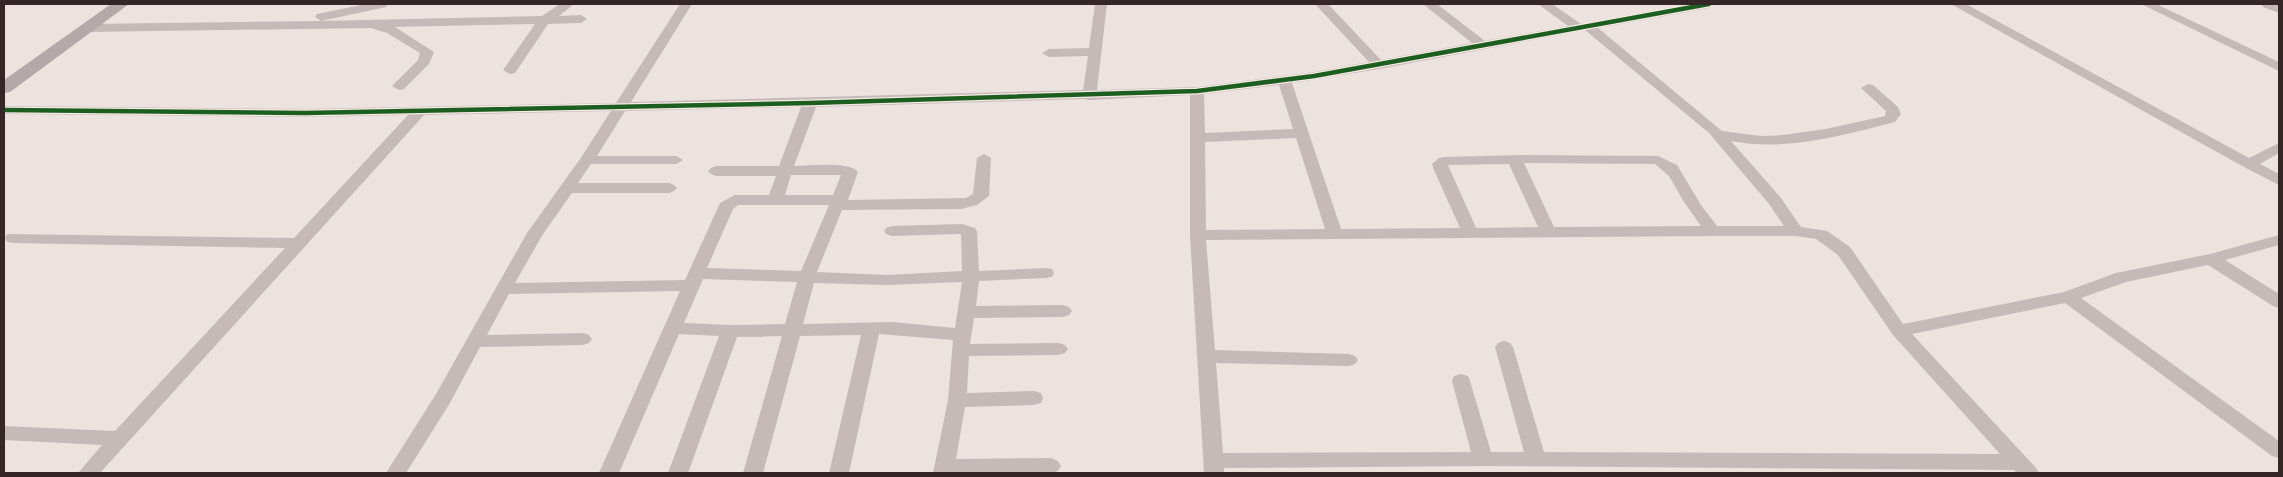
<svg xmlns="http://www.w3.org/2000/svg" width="2283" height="477" font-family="Inter,sans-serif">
	<rect width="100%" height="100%" fill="#ece3df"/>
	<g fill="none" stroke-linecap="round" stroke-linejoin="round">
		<path fill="#c5bab8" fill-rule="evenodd" d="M366,4h22l-2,3 -65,14 221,-5 18,-12h14l-15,12 22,-1 6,4 -6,4 -33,1 -33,49 -5,1 -7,-4 32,-46 -140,3 39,25 -5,12 -25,25 -5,1 -7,-4 26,-26 2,-7 -33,-20 -16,-5 -284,4 -6,-4 6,-4 234,-3 -6,-4 2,-3z
			M680,4h12l-61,98 452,-12 5,-34 -39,1 -7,-4 7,-4 40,-1 6,-44h12l-10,86 100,-3 117,-15 55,-10 -54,-58h13l53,56 91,-17 -49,-39h14l48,37 83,-15 -30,-22h14l29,20 109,-20h25l-6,4 -111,20 124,103 39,5 22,-1 43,-6 59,-13 1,-5 -25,-23 7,-4 5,1 25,22 3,7 -6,8c-52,13 -109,30 -164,19l50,57 20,29 26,4 23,16 53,77 161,-32 52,-19 94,-19 69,-19v10l-54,15 54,34v14l-6,-2 -65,-41 -82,17 -45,16 198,143v17l-7,-2 -207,-153 -153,31 124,134 3,5h-22l-3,-3 -531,-4 -259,2v5h-20l-14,-238v-140l-101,5 -5,-1 -268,8 -22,59c14,0 55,-5 64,6l-10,28 118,-2 7,-4 4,-36 7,-4 7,4 -2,38 -12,9 -16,4 -119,1 -25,62 70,3 75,-4 -1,-37 -69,2 -6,-2 -2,-3 2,-3 6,-2 70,-2 13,4 2,3 2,40 67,-3 6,1 2,4 -2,4 -6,1 -67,3 -3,25 87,-1 6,2 3,4 -3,4 -6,2 -89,1 -4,26 89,-1 6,2 3,4 -3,4 -6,2 -90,1 -2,37 67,-2 7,2 2,5 -2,5 -7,2 -69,2 -9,52 95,-1 7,3 3,5 -3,5 -6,2h-119l15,-73 5,-60 -74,-6 -30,139h-20l32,-138 -61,1 -37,137h-20l39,-137 -45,1 -49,136h-20l51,-137 -40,-2 -60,139h-20l81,-182 -171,3 -22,41 96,-2 6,2 3,4 -3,4 -6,2 -103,2 -30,56 -44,70h-20l50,-79 91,-161 53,-74 31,-48 -187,4 -324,358h-22l24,-28 -98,-5v-14l111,5 170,-183 -272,-5 -6,-1 -2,-4 2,-4 287,4 114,-123 -103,2 -301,-3v-8l301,3 311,-6zM1585,30l124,103 60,71 15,22h-67l-16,-21 -24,-40 -19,-9 -136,-1 -78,2 -5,1 -7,6 2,6 26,58 -119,1 -49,-146 87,-14zM1279,85l14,44 -88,4 -1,-39zM801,107l-22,59h-63l-5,2 -3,3 3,3 5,2h60l-7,19h-34l-15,8 -35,77 -170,3 28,-49 29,-41h97l5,-2 3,-3 -3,-3 -5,-2h-91l13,-19h85l7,-4 -7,-4h-79l28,-45zM1296,138l29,91 -119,1 -1,-88zM1524,163l131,1 14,12 15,26 17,24 -147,1zM1509,164l29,63 -62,1 -28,-63zM791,175h50l-8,20h-48zM738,205h91l-28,66 -94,-3 26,-59zM1712,236h84l20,3 22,16 55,80 107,119 -456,-2 -31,-105 -3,-4 -6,-2 -6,2 -3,4 29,105h-33l-21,-71 -2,-5 -7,-2 -7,2 -2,5 19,71 -248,1 -7,-90 133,3 6,-2 3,-4 -3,-4 -6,-2 -134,-4 -9,-110zM703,279l94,3 -12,42 -55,1 -46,-2zM962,282l-7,46 -63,-6 -89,2 11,-41 73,2z
			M1951,4h15l283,154 30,-15v10l-19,11 19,10v11l-35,-18z
			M2141,4h15l123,58v9z
			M2261,4l18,1v8l-16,-6z"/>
		<path fill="#b3a9a8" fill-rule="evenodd" d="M111,4h18l-119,88 -6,1v-13z"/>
		<defs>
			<path id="cycleway" d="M4,110l301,3 505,-10 387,-12 117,-15 395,-72"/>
		</defs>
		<use href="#cycleway" stroke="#f9ebe6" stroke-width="7"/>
		<use href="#cycleway" stroke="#1b5e20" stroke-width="4.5"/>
	</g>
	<rect width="2283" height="477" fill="none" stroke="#352727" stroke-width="10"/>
</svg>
